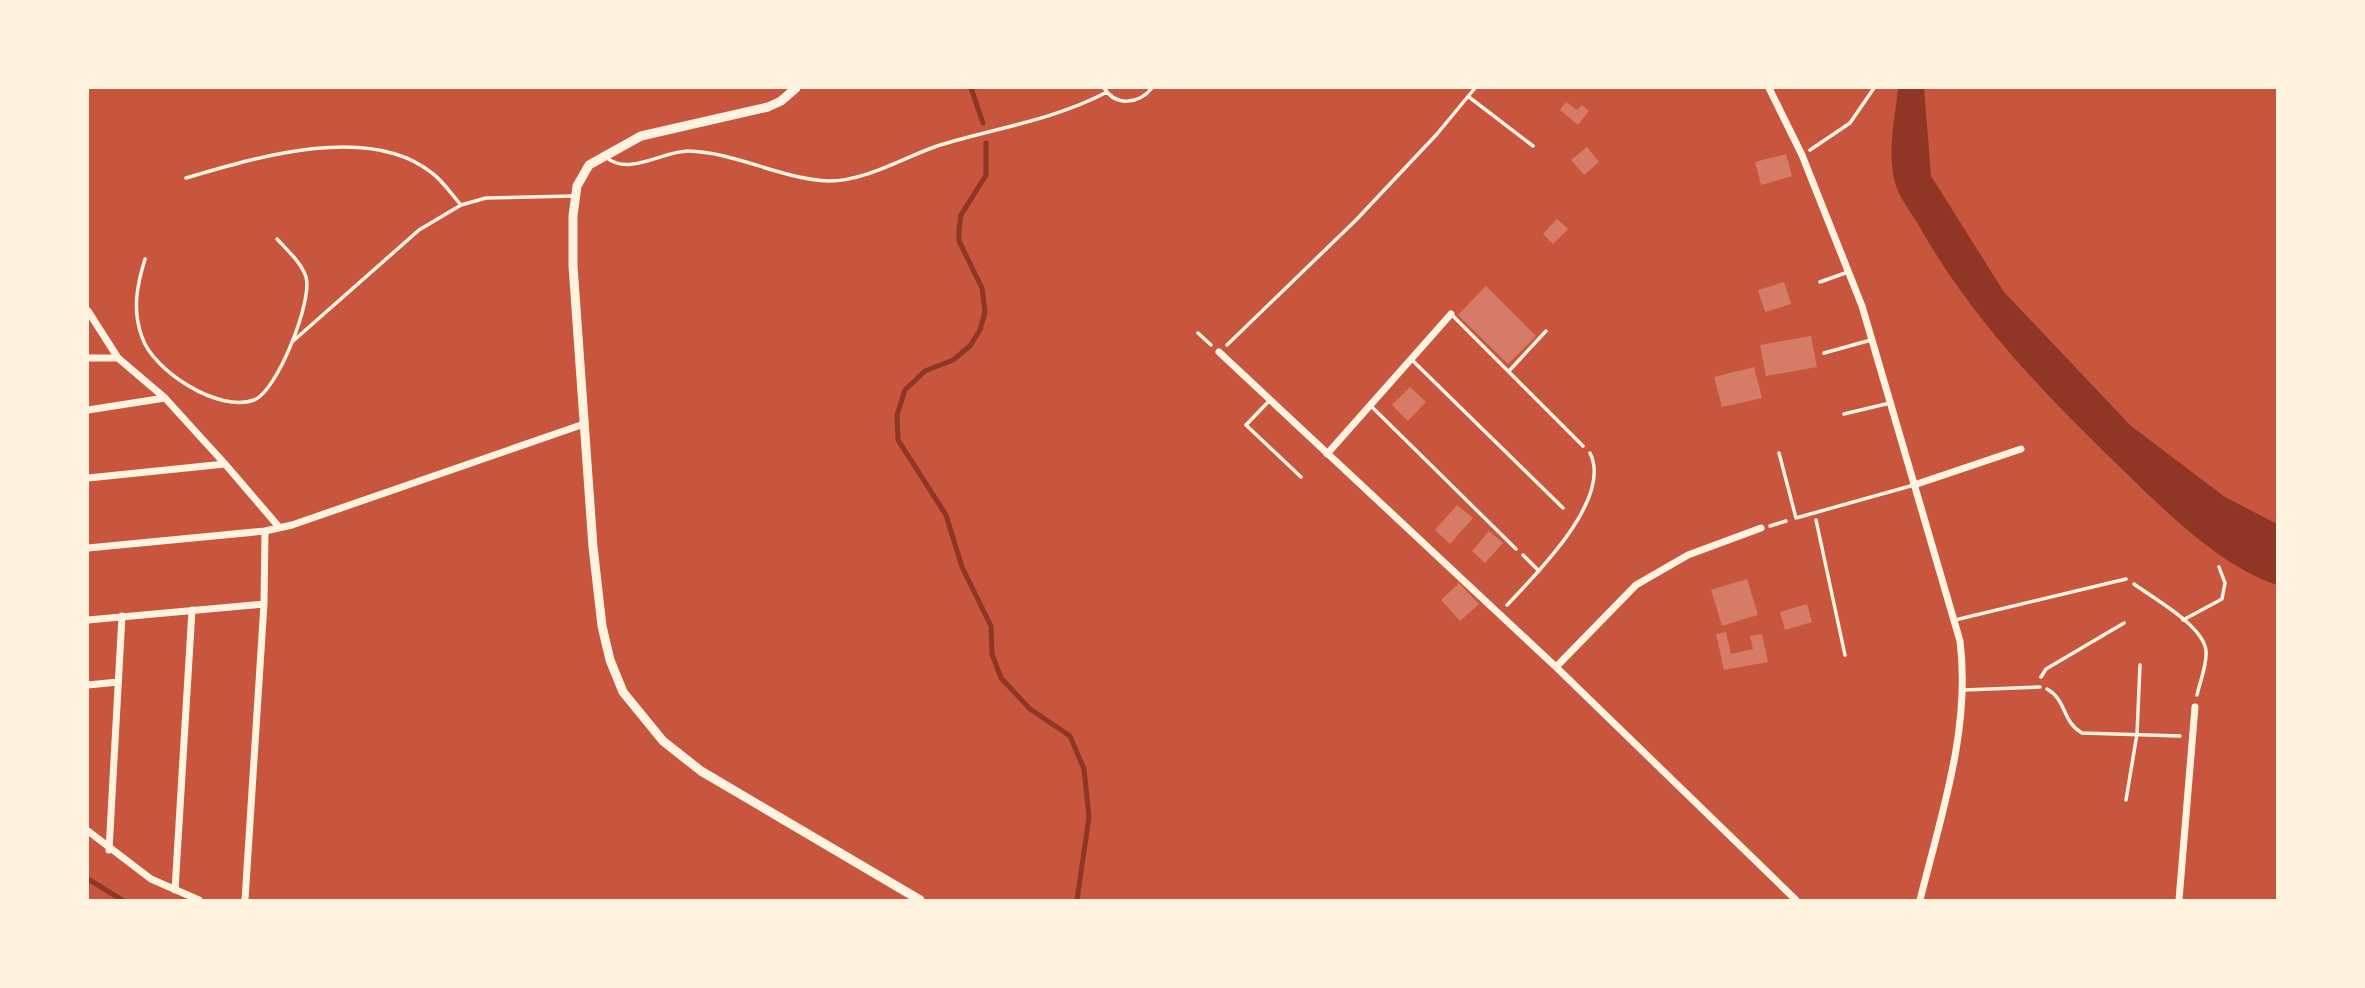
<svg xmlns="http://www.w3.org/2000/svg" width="2365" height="988" font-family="Raleway,sans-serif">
	<rect width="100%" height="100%" fill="#c8553d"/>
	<path fill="#8f3625" d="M1898,88h26l7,88 73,116 127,134 94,71 52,27v61c-55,-18 -110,-72 -152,-113 -78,-75 -154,-153 -207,-248 -7,-12 -19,-27 -23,-41 -8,-31 0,-65 3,-95z"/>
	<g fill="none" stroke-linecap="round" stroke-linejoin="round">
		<path stroke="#8f3625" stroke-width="5" d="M971,88l12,35
			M986,143v32l-25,40 -2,14v12l23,47 3,24 -5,18 -10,16 -17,14 -28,11 -20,19 -8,25 1,25 48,75 16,52 29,59 1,28 9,24 29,31 40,27 14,33 5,48 -12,83
			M88,879l34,21"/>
	</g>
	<path fill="#d67c66" d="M1566,102l11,8 5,-5 7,6 -11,14 -18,-15z
		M1587,147l12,15 -15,13 -13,-15z
		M1786,154l6,22 -31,9 -6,-23z
		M1557,219l11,10 -15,15 -10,-10z
		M1784,282l7,22 -26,8 -7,-22z
		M1486,286l50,50 -28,28 -50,-49z
		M1811,336l6,31 -51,9 -6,-31z
		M1754,367l8,31 -40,9 -8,-30z
		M1410,387l16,15 -18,19 -16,-16z
		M1457,505l16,13 -23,26 -15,-14z
		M1489,531l14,12 -18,20 -13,-12z
		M1747,579l11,36 -36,11 -11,-36z
		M1459,583l20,21 -19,17 -19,-21z
		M1807,604l5,18 -27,8 -5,-18z
		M1726,632l5,22 22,-5 -3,-13 12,-2 6,28 -44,8 -8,-36z"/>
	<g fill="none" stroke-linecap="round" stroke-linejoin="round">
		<path stroke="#fff3e0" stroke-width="3.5" d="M1469,97l64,49
			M1810,150l40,-27 24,-35
			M1198,333l13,12
			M1227,345l129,-125 81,-86 38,-46
			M1816,520l29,135
			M1770,526l16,-5
			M1523,555l16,16
			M2134,584c19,14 70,42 72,67 1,15 -6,30 -9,44
			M1507,605c29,-31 106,-106 83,-152
			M2183,620l39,-21 3,-16 -6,-16
			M2041,677l5,-8 78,-46
			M2047,689c20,11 15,33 35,44l98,3
			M2126,800l11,-66 3,-69"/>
		<path stroke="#fff3e0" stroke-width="3.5" d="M1104,88c12,19 35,16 48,0
			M607,158c22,18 56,-7 81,-7 48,1 92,28 141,30 37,0 75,-24 111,-36 56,-17 114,-25 167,-53
			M186,178c68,-20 183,-56 246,-5 11,8 20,22 29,32
			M145,259c-8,26 -13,51 -3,78 11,34 77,76 112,63 23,-8 59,-100 52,-123 -5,-15 -19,-27 -29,-38
			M1820,282l28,-10
			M1452,315l131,131
			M292,342l127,-112 42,-25 25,-7 87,-2
			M1824,353l47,-13
			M1411,359l152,149
			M1509,371l37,-40
			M1269,401l-23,24 55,52
			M1370,405l146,144
			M1844,414l46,-11
			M1779,453l17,65 118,-33
			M1955,620l171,-41
			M1964,690l76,-3"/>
		<path stroke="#fff3e0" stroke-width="7" d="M1769,88l33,67 60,151 98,335c11,88 -19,174 -40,259
			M88,311l30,47 47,40 60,66
			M1219,352l337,315 240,233
			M88,358h30
			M88,410l77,-12
			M1327,454l124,-140
			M88,478l137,-14 54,63
			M1914,485l107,-36
			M88,548l177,-17 27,-6 292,-101
			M88,620l176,-16
			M1556,667l80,-82 52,-30 73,-27
			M88,685l30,-3
			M88,831l63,48 48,21
			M109,850l13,-234
			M175,890l17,-280
			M245,900l19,-296 1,-73
			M2179,900l16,-193"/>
		<path stroke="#fff3e0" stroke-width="9" d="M796,88l-15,13 -13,6 -127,29 -52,29 -12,21 -4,30v50l20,281 9,79 8,34 13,32 40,49 38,30 219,129"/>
	</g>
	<rect width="2365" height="988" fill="none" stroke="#fff3e0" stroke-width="178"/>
</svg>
